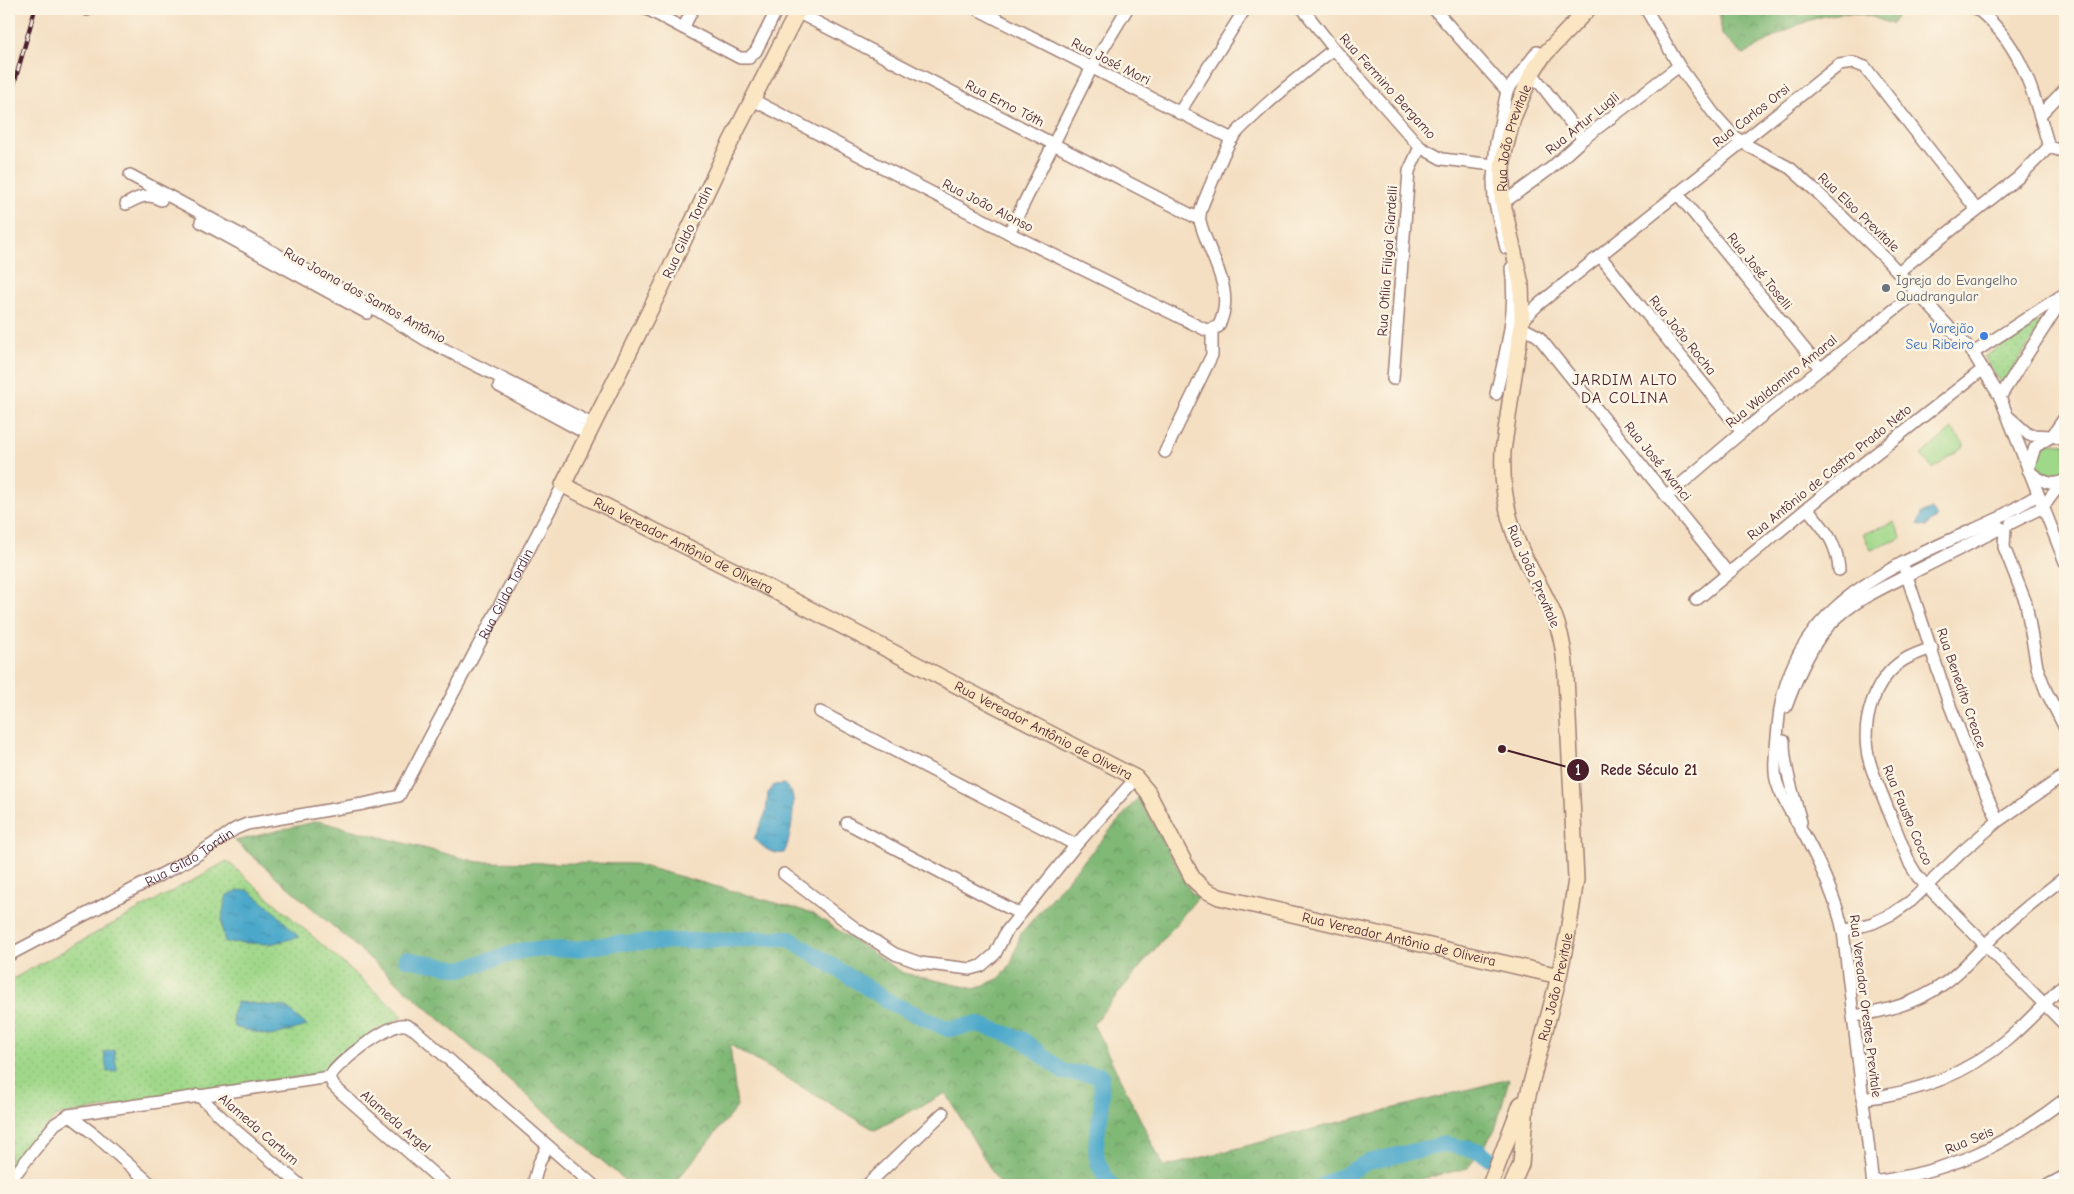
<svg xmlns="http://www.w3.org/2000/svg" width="2074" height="1194" font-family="'Comic Neue',sans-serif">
	<defs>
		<pattern id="forest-crowns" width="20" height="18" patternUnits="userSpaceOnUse" patternTransform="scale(1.25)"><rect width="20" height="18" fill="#80b876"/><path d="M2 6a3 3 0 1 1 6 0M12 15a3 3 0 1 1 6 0" fill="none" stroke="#6b9561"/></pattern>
		<pattern id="park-dots" width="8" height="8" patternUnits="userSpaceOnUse" patternTransform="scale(1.25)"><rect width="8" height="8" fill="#a0d88a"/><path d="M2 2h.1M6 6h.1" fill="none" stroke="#8bb977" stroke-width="1.8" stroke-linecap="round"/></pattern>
		<pattern id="water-ripples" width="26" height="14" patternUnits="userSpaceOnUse" patternTransform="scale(1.25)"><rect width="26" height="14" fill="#4ba8ca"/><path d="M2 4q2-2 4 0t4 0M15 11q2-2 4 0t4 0" fill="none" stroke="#4088a4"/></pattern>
	</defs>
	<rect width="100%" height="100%" fill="#fcf5e5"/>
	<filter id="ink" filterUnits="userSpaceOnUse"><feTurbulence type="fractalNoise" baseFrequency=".02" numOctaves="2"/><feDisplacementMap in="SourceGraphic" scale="10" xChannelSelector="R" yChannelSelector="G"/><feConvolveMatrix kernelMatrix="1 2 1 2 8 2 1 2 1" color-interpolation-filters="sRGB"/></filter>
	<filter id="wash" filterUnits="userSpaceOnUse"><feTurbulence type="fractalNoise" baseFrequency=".0096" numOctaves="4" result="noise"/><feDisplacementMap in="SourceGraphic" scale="20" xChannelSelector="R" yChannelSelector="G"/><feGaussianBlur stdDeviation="1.12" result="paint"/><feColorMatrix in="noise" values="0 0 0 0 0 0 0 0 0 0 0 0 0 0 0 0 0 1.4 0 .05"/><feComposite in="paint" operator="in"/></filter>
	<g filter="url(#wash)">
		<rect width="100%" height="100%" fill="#f4dfc2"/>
		<path fill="#a0d88a" stroke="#757c5a" d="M1952,429l13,16 -32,24 -12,-14z
			M2051,443l14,1v25l-14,6 -8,-2 -8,-14 7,-15z
			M1894,522l8,16 -31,12 -8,-16z"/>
		<path fill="url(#forest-crowns)" stroke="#656c50" d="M1719,9h184l-12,15c-9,-3 -17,-7 -26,-9 -45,-9 -85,19 -122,40l-21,-20z
			M1139,797l52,95 7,5 -105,127 71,143 345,-88 -14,51 -27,38 -72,17h-396l-54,-92 -71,37 -145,-85 7,62 -64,78h-43l-395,-344 83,-20 160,41 157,2 177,49 91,60 72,16 25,-11 11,-14 10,-31z"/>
		<path fill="url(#park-dots)" stroke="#757c5a" d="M2047,316l-44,69 -19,-28z
			M227,861l176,155 -82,57 -265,43 -47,55v-190z"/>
		<path fill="url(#water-ripples)" stroke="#4a647a" d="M1932,509l5,9 -8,4 -2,5 -9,-2 4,-12z
			M784,784c2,2 6,6 8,9 4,12 -2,50 -8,60 -14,2 -20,-6 -30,-14l12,-27 2,-19 6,-8z
			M248,890l26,21 25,26 -29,7 -45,-2c-5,-18 -3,-30 2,-47l10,-4z
			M237,1002l49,5 21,19 -36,10 -37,-9 -2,-12z
			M114,1050l3,21 -10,1 -3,-20z"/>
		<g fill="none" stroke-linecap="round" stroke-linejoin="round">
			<path stroke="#4ba8ca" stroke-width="16" d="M406,959l55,10 63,-19 54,-1 37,-6 173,-5 105,66 55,25 29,-5 45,15 41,33 38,3c0,11 1,24 0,35 -4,34 -13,45 10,75
				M1323,1185l45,-23 77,-18 34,7 10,7"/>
		</g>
	</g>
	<g filter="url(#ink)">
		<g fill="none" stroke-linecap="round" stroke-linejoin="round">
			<defs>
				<g id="minor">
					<path d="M647,9l93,49h9l7,-7 21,-42"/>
					<path d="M977,9l255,130"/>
					<path d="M1303,9l31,40 86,98 22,12 52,6"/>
					<path d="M1434,9l73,82"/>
					<path d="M1646,9l33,57 35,48 19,21 8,7 49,26 28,25 68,66 87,94 27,44 65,165"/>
					<path d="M1977,9c46,36 56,84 72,138l16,5"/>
					<path d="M87,10l1,-1"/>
					<path d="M797,12l402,207"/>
					<path d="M683,28l10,-19"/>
					<path d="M1532,73l51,66"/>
					<path d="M753,100l256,133 197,97 12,-3c20,-36 -10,-72 -18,-106 -2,-9 6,-24 9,-32 7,-16 13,-34 22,-49 6,-9 16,-18 24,-25 25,-24 52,-45 79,-66"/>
					<path d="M1179,113l66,-104"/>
					<path d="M2040,115l25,-26"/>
					<path d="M130,175l219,118 77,47 168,85"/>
					<path d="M1677,193l143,175"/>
					<path d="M1503,203l48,-35 32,-29 96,-73"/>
					<path d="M126,204c13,-7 22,-12 35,-4"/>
					<path d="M201,222l166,91"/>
					<path d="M1009,233l83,-166 35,-58"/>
					<path d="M1506,248l-12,-48 -1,-21 3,-36 11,-52 30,-39"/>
					<path d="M1600,256l142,176"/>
					<path d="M1898,272l121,-95 30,-30"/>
					<path d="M1522,320l17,-16 300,-239 14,-2 12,4 111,142"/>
					<path d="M1521,327l17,9 190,237"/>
					<path d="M1973,353l91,-59"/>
					<path d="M1393,379l16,-208 11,-24"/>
					<path d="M499,386l90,49"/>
					<path d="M1496,394c10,-43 21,-81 15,-126"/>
					<path d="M2000,397l65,-102"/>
					<path d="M2010,418l19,17 23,1 13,4"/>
					<path d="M1165,452l47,-97v-25"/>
					<path d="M2028,470l7,-23 17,-11 13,-19"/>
					<path d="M2030,472c10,8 22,16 35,8"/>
					<path d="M1667,496l75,-64 174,-140"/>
					<path d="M1807,508c17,21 30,33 32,62"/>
					<path d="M2003,515l35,-20"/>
					<path d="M2011,523l32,-16 19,-25"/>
					<path d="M2005,529l-1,18 22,56 11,64 9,24 19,37"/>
					<path d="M1905,570l42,128 25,64 26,59"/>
					<path d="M1696,600l131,-108 155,-122"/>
					<path d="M1932,648c-11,4 -25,8 -34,16 -25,20 -35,56 -31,86 2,16 10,32 16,47 9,22 18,45 27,67l8,13 147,148"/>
					<path d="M1786,707c9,-25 20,-50 35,-72 23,-31 58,-45 91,-62 30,-15 59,-30 89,-45"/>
					<path d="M820,712l256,133"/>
					<path d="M1784,741c0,27 10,55 17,81"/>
					<path d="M847,823l173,91"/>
					<path d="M784,874l71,54 40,26 25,9 50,6 11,-3 14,-12 11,-22 70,-87 60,-67"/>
					<path d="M1843,931l30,-8 19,-9 19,-13 52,-50 35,-30 67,-46"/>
					<path id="s1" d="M9,955l185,-98 41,-28 12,-5 116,-20 36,-8 164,-311"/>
					<path d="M1853,1016c31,-4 63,-13 89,-31 17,-11 30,-27 45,-42 24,-24 51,-45 78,-66"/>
					<path d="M330,1077c5,-13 61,-55 75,-52 3,0 7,4 10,5l178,155"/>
					<path d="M330,1077l3,8 5,5 108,95"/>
					<path d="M198,1095l36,34 66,56"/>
					<path d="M1862,1099c53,-6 105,-25 146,-60 20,-17 38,-37 57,-56"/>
					<path d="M69,1115l26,20 57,50"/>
					<path d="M9,1182l46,-58 14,-9 261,-38"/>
					<path d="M1873,1182c79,-11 130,-35 192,-83"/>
					<path d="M533,1185l6,-22 9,-17"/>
					<path d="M867,1185l76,-72"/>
					<path d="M1873,1185l-30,-254c-7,-33 -22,-65 -38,-95 -10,-18 -22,-33 -28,-53 -5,-14 0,-42 1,-57 10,-127 122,-162 221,-208"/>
					<path d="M2048,1185l17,-9"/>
				</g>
				<g id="secondary">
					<path id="s2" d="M799,9l-74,144 -62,131 -100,201 200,100 373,193 11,13 46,88 12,11 14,7 340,79"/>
					<path d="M1490,1185l31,-81"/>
					<path id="s3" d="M1512,1185l9,-21 5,-61 33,-127 9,-44 8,-53 -10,-202c-1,-18 -3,-36 -9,-53 -7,-22 -20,-42 -30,-62 -19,-35 -26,-71 -24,-111l19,-131 -1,-36 -19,-85v-32l3,-18 8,-31 19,-45 11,-17 45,-47"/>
				</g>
			</defs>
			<use href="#minor" stroke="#9f7f76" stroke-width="14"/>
			<use href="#secondary" stroke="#9f7f76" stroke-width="18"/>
			<use href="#minor" stroke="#fff" stroke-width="11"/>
			<use href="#secondary" stroke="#fbe6c4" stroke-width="15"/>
			<defs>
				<path id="rail" d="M9,102l26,-93"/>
			</defs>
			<use href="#rail" stroke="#4a1f2b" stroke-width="4.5"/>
			<use href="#rail" stroke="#fcf5e5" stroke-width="2.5" stroke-dasharray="8" stroke-linecap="butt"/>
		</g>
	</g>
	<circle fill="#6b7280" stroke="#fcf5e5" stroke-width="2" cx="1886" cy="288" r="5"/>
	<circle fill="#3f7fe0" stroke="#fcf5e5" stroke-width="2" cx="1984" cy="336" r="5"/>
	<g text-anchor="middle" stroke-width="5" stroke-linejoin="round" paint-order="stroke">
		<g font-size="14" fill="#4a1f2b" stroke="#fcf5e5">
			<text transform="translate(1111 61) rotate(27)" y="5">Rua José Mori</text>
			<text transform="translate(1388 86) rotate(48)" y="5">Rua Fermino Bergamo</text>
			<text transform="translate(1005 103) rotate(27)" y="5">Rua Erno Tóth</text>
			<text transform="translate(1751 115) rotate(-38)" y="5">Rua Carlos Orsi</text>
			<text transform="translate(1582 123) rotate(-39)" y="5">Rua Artur Lugli</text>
			<text dy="5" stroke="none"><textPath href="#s3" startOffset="1072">Rua João Previtale</textPath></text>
			<text transform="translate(988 205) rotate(27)" y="5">Rua João Alonso</text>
			<text transform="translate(1859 212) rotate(44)" y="5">Rua Elso Previtale</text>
			<text transform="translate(687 232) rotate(-65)" y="5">Rua Gildo Tordin</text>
			<text transform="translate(1387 261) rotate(-86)" y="5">Rua Otília Filigoi Giardelli</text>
			<text transform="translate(1760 271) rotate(51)" y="5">Rua José Toselli</text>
			<text transform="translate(365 295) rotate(29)" y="5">Rua Joana dos Santos Antônio</text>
			<text transform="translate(1683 335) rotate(51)" y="5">Rua João Rocha</text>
			<text transform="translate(1781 381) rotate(-39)" y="5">Rua Waldomiro Amaral</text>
			<text transform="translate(1658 461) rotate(51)" y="5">Rua José Avanci</text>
			<text transform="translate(1829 472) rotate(-39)" y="5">Rua Antônio de Castro Prado Neto</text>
			<text dy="5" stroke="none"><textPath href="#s2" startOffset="666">Rua Vereador Antônio de Oliveira</textPath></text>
			<text transform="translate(1534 576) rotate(66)" y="5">Rua João Previtale</text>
			<text dy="5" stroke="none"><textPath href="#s1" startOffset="655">Rua Gildo Tordin</textPath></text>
			<text transform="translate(1962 688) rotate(71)" y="5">Rua Benedito Creace</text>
			<text dy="5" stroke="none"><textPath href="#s2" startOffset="1071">Rua Vereador Antônio de Oliveira</textPath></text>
			<text transform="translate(1908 815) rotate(67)" y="5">Rua Fausto Cocco</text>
			<text dy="5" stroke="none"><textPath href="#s1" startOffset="205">Rua Gildo Tordin</textPath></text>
			<text dy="5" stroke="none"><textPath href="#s2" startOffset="1508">Rua Vereador Antônio de Oliveira</textPath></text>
			<text dy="5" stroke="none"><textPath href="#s3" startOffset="204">Rua João Previtale</textPath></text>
			<text transform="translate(1866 1006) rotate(83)" y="5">Rua Vereador Orestes Previtale</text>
			<text transform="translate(396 1121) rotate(41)" y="5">Alameda Argel</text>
			<text transform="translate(259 1129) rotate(41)" y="5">Alameda Cartum</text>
			<text transform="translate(1969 1140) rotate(-23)" y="5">Rua Seis</text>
		</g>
		<g font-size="14" fill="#5b616d" stroke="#fcf5e5" text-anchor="start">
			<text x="1896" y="285">Igreja do Evangelho<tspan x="1896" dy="16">Quadrangular</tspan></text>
		</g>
		<g font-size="14" fill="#366cbe" stroke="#fcf5e5" text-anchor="end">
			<text x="1974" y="333">Varejão<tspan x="1974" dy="16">Seu Ribeiro</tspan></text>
		</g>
		<g font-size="16" letter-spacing="1" fill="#4a1f2b" stroke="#fcf5e5">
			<text x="1625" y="385">JARDIM ALTO<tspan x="1625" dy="18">DA COLINA</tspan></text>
		</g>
	</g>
	<path fill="none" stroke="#4a1f2b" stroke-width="2" d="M1502 749L1578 770"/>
	<g fill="#4a1f2b" stroke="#fcf5e5" stroke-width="2">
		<circle cx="1502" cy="749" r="5"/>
		<circle cx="1578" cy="770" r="12"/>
	</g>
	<g font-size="15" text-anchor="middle" font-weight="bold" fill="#fff">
		<text x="1578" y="775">1</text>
	</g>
	<g font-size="15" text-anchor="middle" font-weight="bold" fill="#4a1f2b" stroke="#fcf5e5" stroke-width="5" stroke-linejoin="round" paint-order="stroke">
		<text x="1649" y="775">Rede Século 21</text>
	</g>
	<rect width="2074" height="1194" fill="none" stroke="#fcf5e5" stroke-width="30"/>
</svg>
